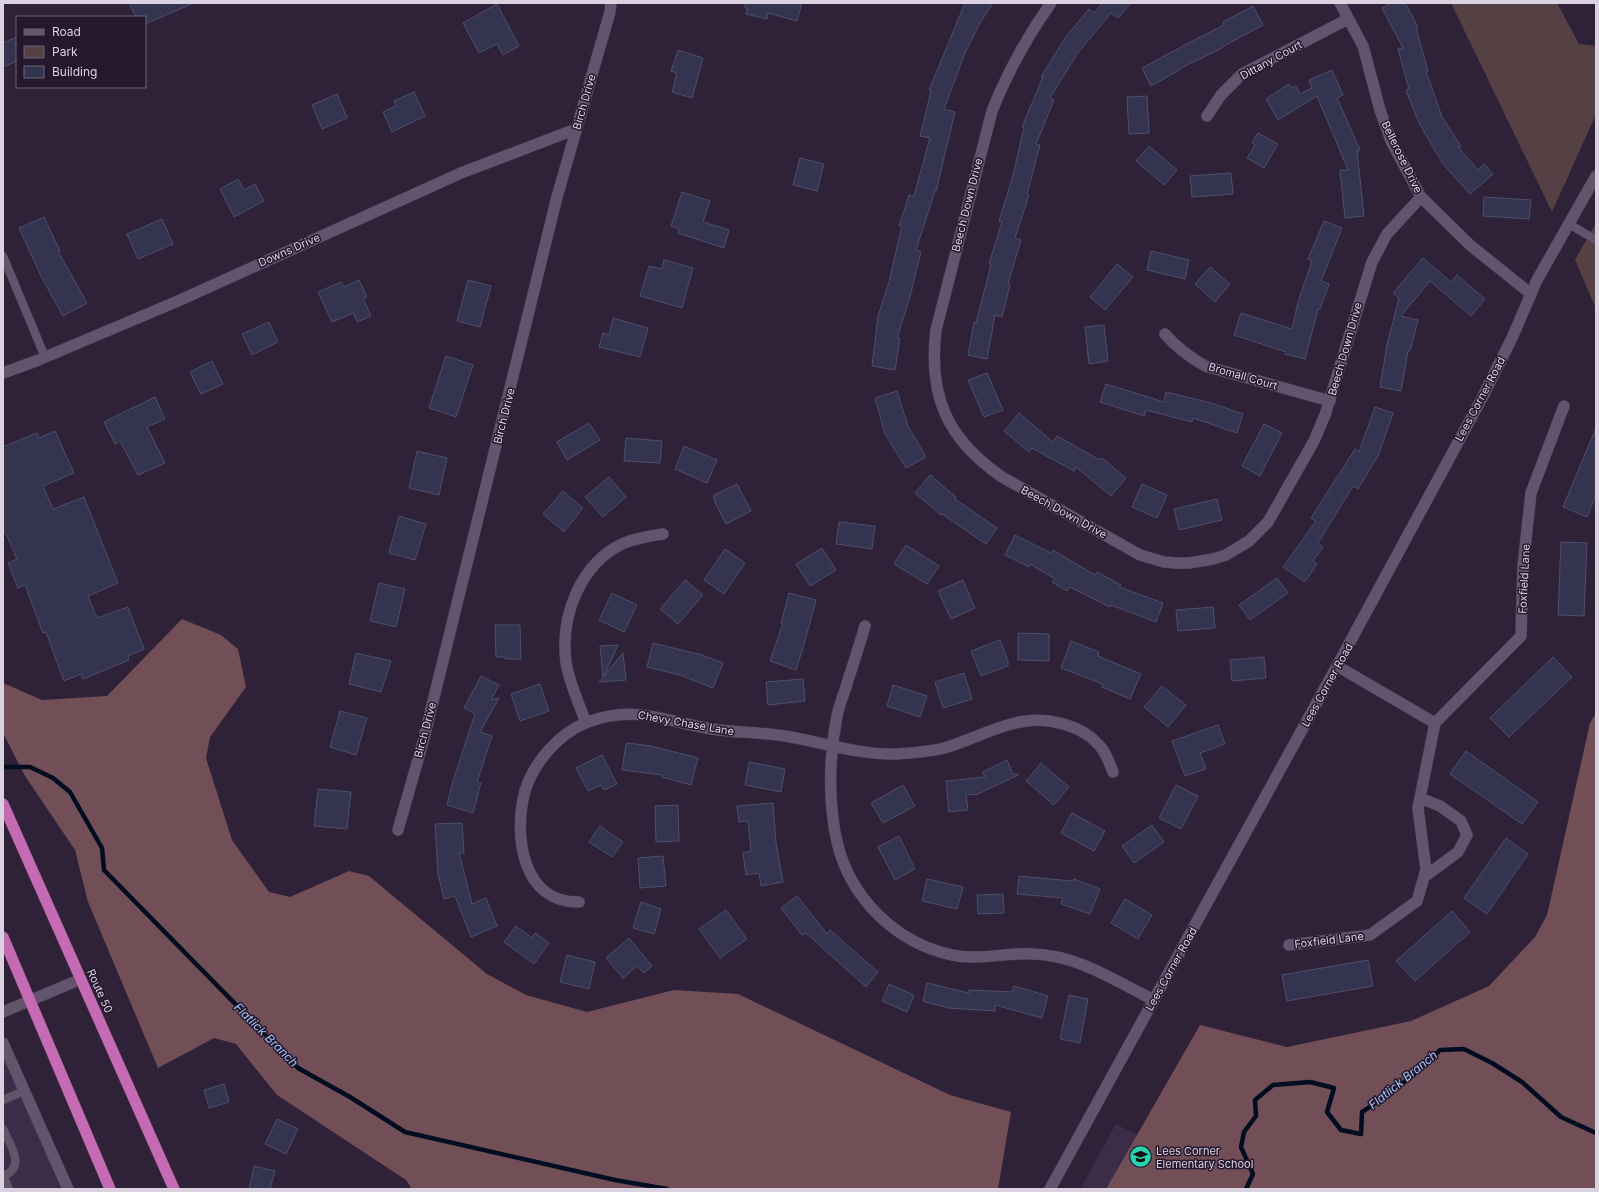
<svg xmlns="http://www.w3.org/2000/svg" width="1599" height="1192" font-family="Inter,sans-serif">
	<rect width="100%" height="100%" fill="#2e2138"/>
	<path fill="#3c2c47" d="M3,1043l65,146h-65z
		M1116,1124l130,65h-166z"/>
	<path fill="#554044" d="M1451,3h106l22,41 17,2v68l-44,98z
		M1596,223v86l-21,-49z"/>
	<path fill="#724e56" d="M182,619l39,16 17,14 8,38 -36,50 -4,21 26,82 37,52 21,5 59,-26 20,5 118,98 39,21 61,17 87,-22 64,4 212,101 61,17 -13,77h-586l-6,-9 -129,-85 -41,-51 -22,-6 -56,30 -70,-166 -13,-52 -50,-74 -22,-43v-50l39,17 65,-4z
		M1596,713v476h-490l94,-164 87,22 124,-26 78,-35 46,-49 12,-22 43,-192z"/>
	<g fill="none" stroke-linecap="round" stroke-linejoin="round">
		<path stroke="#010e22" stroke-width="4.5" d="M3,767h27l23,11 17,14 32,56 2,22 194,198 52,29 55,35 210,48 52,9
			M1246,1189l7,-15 -12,-27 3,-15 12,-16 -1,-16 18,-15 37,-3 24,6 -7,24 14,18 20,4 1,-22c28,-18 55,-38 78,-62l24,-1 28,14 30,19 39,35 35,16"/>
	</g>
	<path fill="#343450" stroke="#4e4f6a" d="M129,3h65l-49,21v-7h-9z
		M745,3h57l-5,18 -29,-8 -1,6 -21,-5 1,-6 -2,-1z
		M965,3h28l-13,20 -15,30 -21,56 11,3 -19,79h-1l-19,59 5,2 -11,45 -13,41h3l-5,32 -23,-4 6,-50 11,-34 13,-56h-3l10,-31 5,1 16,-58 -10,-2 11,-45 -2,-1z
		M1100,3h31l-13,15 -7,-5 -34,41 -27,44 4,2 -18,44 4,1 -13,49 2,1 -14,43 6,2 -13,44 2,1 -8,32 -7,-2 -8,44 -19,-4 6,-33 2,1 15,-58 -2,-1 13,-42 -3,-1 13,-42 12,-51 -2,-1 21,-50h-2l24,-39 24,-29 5,4 7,-8z
		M1392,3h13l13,24 -2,1 12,43h-2l16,46 19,29 -3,1 20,23 6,-6 9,10 -23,20 -27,-30 -24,-41 -13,-33 3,-1 -11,-40 5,-1 -21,-40z
		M497,4l22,42 -16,9 -6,-11 -18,9 -16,-30z
		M1253,6l10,19 -41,22v1l-41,20v1l-30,17 -9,-18 41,-22 41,-21 -1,-3z
		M17,37v24l-14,6v-24z
		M678,50l25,8 -11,40 -20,-6 5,-19 -6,-2z
		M1332,70l11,25 -6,3 23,52 -3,1 7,65 -19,2 -5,-48h8l-31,-74 -39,24 -12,-21 23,-15 2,4 5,-2 4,8 12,-6 -3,-8z
		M414,92l11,24 -33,16 -9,-20 13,-6 -2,-5z
		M337,94l10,24 -25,11 -10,-24z
		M1147,96l2,37 -20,1 -2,-37z
		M1258,133l20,11 -14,24 -17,-10 8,-13 -3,-2z
		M1149,146l28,24 -13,15 -28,-24z
		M800,158l24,6 -7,27 -24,-6z
		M1231,173l2,21 -41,3 -2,-21z
		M238,179l6,11 11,-6 9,17 -30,16 -14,-28z
		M682,192l28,9 -7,21 26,8 -5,18 -46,-15 1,-4 -8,-3z
		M1484,197l47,3 -2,19 -46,-3z
		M44,217l16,34h-2l29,52 -24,13 -21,-38 -23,-50z
		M162,219l11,25 -35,15 -11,-25z
		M1324,221l18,7 -21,53 8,3 -9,25h-2l-13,50 -20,-5 1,-2 -52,-17 7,-22 51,16 6,-27 14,-41 -4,-2z
		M1151,251l38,9 -4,19 -38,-9z
		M1423,258l28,24 6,-7 28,24 -14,17 -41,-35 -29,35 17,4 -8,31h-2l-7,40 -21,-4 7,-42 12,-47 -6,-5z
		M664,260l29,8 -11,40 -42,-12 9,-30 13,3z
		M1117,264l16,13 -28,33 -15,-13z
		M1210,267l20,17 -15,18 -20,-18z
		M359,280l8,17 -4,1 8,18 -14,6 -3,-9 -22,9 -14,-30 23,-10 3,5z
		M468,280l23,6 -11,41 -23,-6z
		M613,318l35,10 -8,29 -41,-10 4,-14 6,2z
		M269,322l9,20 -26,13 -10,-21z
		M1104,325l4,36 -19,3 -4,-37z
		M446,356l27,9 -17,52 -27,-9z
		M212,361l11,23 -22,10 -11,-22z
		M987,373l16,37 -19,7 -16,-37z
		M1106,384l58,18 2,-10 45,11 32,11 -6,19 -44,-15 -1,4 -46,-12 -2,6 -44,-14z
		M897,391l11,35 18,31 -20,11 -21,-34 -10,-36z
		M155,397l10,22 -18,8 18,36 -27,12 -18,-34 -5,3 -11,-22z
		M1375,407l18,6 -14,41 -21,35 -5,-3 -35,57 5,4 -10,14 4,3 -12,18 -22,-15 33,-46 -5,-3 44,-69 4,3z
		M1019,413l34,29 4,-6 43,24 2,-2 24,20 -15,18 -35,-29 -2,4 -42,-23 -3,4 -25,-21z
		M589,423l11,17 -33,20 -10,-18z
		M1264,424l18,9 -22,43 -18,-10z
		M1596,428v67l-9,22 -24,-10z
		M55,431l19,42 -31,13 10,23 31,-12 34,86 -30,13 9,22 31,-11 16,42 -16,7 1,4 -46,19 -2,-5 -17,7 -18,-49 -3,1 -18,-48 -7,3 -10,-25 9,-4 -14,-32v-80l34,-14 2,5z
		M626,438l36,3 -2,22 -36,-2z
		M684,446l33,14 -10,23 -32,-14z
		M417,451l30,7 -8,37 -30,-7z
		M930,475l26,22 -1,2 42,29 -11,16 -44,-30 -1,1 -26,-22z
		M609,477l17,20 -23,20 -18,-20z
		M737,484l14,27 -25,13 -12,-24v-5z
		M1142,484l25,11 -10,23 -25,-11z
		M563,491l20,17 -19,24 -21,-18z
		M1217,499l5,21 -43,10 -5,-21z
		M399,516l27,8 -11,36 -26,-7z
		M839,522l36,4 -3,23 -36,-5z
		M1015,535l36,18 2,-3 42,25 2,-3 24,13 -2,2 44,16 -7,19 -45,-17 -1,2 -40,-20 -3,4 -15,-9 3,-3 -25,-15 -1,3 -24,-12z
		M1561,542l26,1 -3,73 -26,-1z
		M906,545l33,21 -12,18 -33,-20z
		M822,548l14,22 -26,16 -14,-22z
		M725,549l20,14 -21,31 -20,-14z
		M1277,578l11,15 -38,27 -11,-15z
		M685,580l18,15 -25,29 -18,-15z
		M963,580l12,28 -24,11 -13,-28z
		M379,583l26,6 -9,38 -26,-6z
		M612,593l25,12 -13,27 -25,-12z
		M789,593l27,7 -11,41 -9,29 -26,-9 13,-38h-2z
		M1213,607l2,21 -37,3 -2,-21z
		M495,625h25l1,34h-16v-2h-9z
		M1018,633l31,1v27l-31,-1z
		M1000,640l8,21v5l-27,10 -10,-25z
		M1071,641l28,11 -1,4 43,18 -11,25 -28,-12 1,-3 -42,-16z
		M653,643l49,12 21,8 -10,25 -33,-13 -33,-8z
		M618,645l-14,31 19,-23 3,27 -27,2 4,-4 -3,-32z
		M356,653l35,8 -10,31 -32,-8z
		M1264,657l2,21 -34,3 -2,-21z
		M1553,657l19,20 -63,60 -19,-19z
		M964,673l8,26 -29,9 -8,-26z
		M481,676l18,9 -8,15 8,-2 -19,34 12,4 -15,46 4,1 -8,30 -26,-8 6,-24 22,-67 -11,-6z
		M803,679l2,22 -37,4 -2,-23z
		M540,684l9,27 -29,10 -9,-27z
		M893,685l34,11 -7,21 -33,-11z
		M1162,686l24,19 -18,22 -24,-20z
		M340,711l27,7 -11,37 -26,-8z
		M1218,725l7,19 -25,9 6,16 -21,7 -13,-35z
		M628,743l23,3 47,12 -7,27 -29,-8v-2l-40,-5 4,-26z
		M1466,751l72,51 -16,22 -72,-50z
		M602,755l15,29 -13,6 -3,-5 -13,6 -12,-23z
		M1007,760l6,14h4l1,1 -40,19 -12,1 2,15 -19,2 -3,-31 39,-4 -2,-5z
		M749,762l36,7 -4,23 -36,-7z
		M1041,763l28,24 -15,18 -28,-24z
		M903,785l12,21 -32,17 -12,-20z
		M1176,785l22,11 -17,33 -22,-11z
		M318,789l33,3 -4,37 -33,-3z
		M773,803l3,40 7,39 -22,4 -2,-13 -13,2 -3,-22 8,-2 -3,-30 -9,1 -2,-16z
		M678,805l1,36 -23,1 -1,-36z
		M1072,813l33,18 -11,20 -33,-18z
		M462,823l2,30h-5l13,51 14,-6 11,28 -26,11 -16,-41 -11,3 -6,-25 -3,-50z
		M1152,825l12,17 -30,21 -12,-17z
		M600,826l23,16 -11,15 -23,-15z
		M899,836l16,33 -20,11 -17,-33z
		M1506,838l22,16 -41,60 -23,-16z
		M663,856l3,30 -26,2 -2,-30z
		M1019,876l53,5 2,-2 26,10 -10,25 -29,-10 2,-6 -46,-4z
		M927,879l36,8 -6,22 -35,-8z
		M1003,894l1,19 -26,1 -1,-19z
		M797,896l30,38 3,-4 48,42 -12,15 -60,-54 -4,2 -21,-27z
		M1125,899l27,16 -14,24 -27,-16z
		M641,902l20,7 -7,25 -21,-6z
		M726,910l21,29 -27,19 -21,-29z
		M1452,911l18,21 -55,49 -19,-20z
		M516,926l16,12 3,-5 14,10 -15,21 -30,-22z
		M629,938l23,28 -8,7 -7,-7 -14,12 -17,-20z
		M567,955l28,7 -6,27 -29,-7z
		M1368,960l5,26 -86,15 -5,-26z
		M927,983l42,10v-3l43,2 2,-6 34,10 -6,22 -47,-13v6l-47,-3 -25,-7z
		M889,984l25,11 -7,17 -25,-11z
		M1069,995l19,4 -8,44 -20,-4z
		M224,1084l5,18 -20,6 -5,-18z
		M277,1119l21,10 -12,25 -21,-10z
		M254,1166l21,5 -5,18h-21z"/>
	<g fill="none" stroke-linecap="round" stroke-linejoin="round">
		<defs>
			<path id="service" d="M1569,224l27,16
				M3,256l42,101
				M3,1100l21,-9
				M3,1129c7,16 24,38 0,47
				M3,1176l6,13"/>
			<path id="minor" d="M1051,3c-25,35 -43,68 -59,108l-56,219c-8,66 11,109 66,147l138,78 24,7 12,1h13l24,-4 13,-4 23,-14 19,-19 46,-81 11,-26 47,-153 15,-28 34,-37
				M1340,3l23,43 17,64 11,31 30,56 49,48 61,49
				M1207,116l14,-21 21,-21 106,-55
				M1165,334c12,14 24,23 40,32l125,35
				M3,373l33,-12 142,-60 283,-128 115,-44
				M865,626c-6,21 -13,41 -19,61 -3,9 -7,19 -9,29 -8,40 -9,86 0,126 13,56 59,101 115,113 28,6 54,-3 81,-1 45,1 82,27 121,46
				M1337,666l98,57
				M586,723c-7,-20 -17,-40 -20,-61 -6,-45 14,-99 58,-119 13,-5 25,-7 39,-9
				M1420,798l20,8 21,15 6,14 -9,17 -34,25
				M398,830l25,-88 134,-545 53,-185 1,-9
				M579,902c-57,1 -66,-67 -54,-111 9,-29 34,-58 63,-69 45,-17 74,-2 118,6 26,5 53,4 79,8 37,6 74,19 111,18 16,-1 33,-2 48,-6 26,-7 49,-21 76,-26 26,-5 60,2 78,22 8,8 11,18 15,28
				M1289,945l81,-10 47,-34 9,-31 -8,-62 17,-85 86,-87 2,-70 8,-73 33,-87
				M3,1012l78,-33
				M3,1043l65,146"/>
			<path id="tertiary" d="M1050,1189l287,-523 145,-268 30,-60 25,-58 59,-104"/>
			<path id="trunk" d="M3,804l171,385
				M3,937l107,252"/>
		</defs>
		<use href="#service" stroke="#493e51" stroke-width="9"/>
		<use href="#minor" stroke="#493e51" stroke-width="12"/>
		<use href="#tertiary" stroke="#493e51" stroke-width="12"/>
		<use href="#trunk" stroke="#493e51" stroke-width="12"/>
		<use href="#service" stroke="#63546e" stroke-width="8"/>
		<use href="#minor" stroke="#63546e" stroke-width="11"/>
		<use href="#tertiary" stroke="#63546e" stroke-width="11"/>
		<use href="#trunk" stroke="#c66ab3" stroke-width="11"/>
	</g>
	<defs>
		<symbol id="school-disc" viewBox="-11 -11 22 22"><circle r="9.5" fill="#22d5af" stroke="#25182e"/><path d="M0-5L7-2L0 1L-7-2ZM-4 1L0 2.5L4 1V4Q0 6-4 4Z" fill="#111"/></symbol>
	</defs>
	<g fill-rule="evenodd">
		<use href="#school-disc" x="1128" y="1144" width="25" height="25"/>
	</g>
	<g text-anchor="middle" stroke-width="3" stroke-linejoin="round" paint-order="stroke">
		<g font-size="11" fill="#dad2e0" stroke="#25182e">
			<text transform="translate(1271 60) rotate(-29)" y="4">Dittany Court</text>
			<text transform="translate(584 102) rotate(-74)" y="4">Birch Drive</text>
			<text transform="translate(1402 157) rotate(64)" y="4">Bellerose Drive</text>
			<text transform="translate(967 205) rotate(-76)" y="4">Beech Down Drive</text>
			<text transform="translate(289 250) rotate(-24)" y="4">Downs Drive</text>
			<text transform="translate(1345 349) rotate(-74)" y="4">Beech Down Drive</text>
			<text transform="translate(1243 376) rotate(16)" y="4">Bromall Court</text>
			<text transform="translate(1480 399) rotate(-62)" y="4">Lees Corner Road</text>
			<text transform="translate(504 416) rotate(-76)" y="4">Birch Drive</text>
			<text transform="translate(1064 512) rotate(29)" y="4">Beech Down Drive</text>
			<text transform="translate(1524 579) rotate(-87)" y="4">Foxfield Lane</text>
			<text transform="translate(1327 685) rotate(-61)" y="4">Lees Corner Road</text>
			<text transform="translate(686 723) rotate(10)" y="4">Chevy Chase Lane</text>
			<text transform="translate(425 730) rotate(-75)" y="4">Birch Drive</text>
			<text transform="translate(1329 940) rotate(-7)" y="4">Foxfield Lane</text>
			<text transform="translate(1171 969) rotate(-61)" y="4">Lees Corner Road</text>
			<text transform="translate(100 991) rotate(66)" y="4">Route 50</text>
		</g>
		<g font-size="11" fill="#dad2e0" stroke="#25182e" text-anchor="start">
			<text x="1156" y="1155">Lees Corner<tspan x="1156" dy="13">Elementary School</tspan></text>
		</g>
		<g font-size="12" font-style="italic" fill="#a0c5f5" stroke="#25182e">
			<text transform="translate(266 1035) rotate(45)" y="4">Flatlick Branch</text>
			<text transform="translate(1403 1080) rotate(-39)" y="4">Flatlick Branch</text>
		</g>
	</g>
	<rect width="1599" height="1192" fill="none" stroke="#dad2e0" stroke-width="8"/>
	<rect x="16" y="16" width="130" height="72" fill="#25182e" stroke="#6d6275"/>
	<rect x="24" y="29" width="20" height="6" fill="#63546e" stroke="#6d6275"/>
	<text x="52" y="36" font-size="12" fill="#dad2e0">Road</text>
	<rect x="24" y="46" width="20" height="12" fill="#554044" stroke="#6d6275"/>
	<text x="52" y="56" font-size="12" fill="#dad2e0">Park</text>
	<rect x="24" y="66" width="20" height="12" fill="#343450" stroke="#6d6275"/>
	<text x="52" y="76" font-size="12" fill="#dad2e0">Building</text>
</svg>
